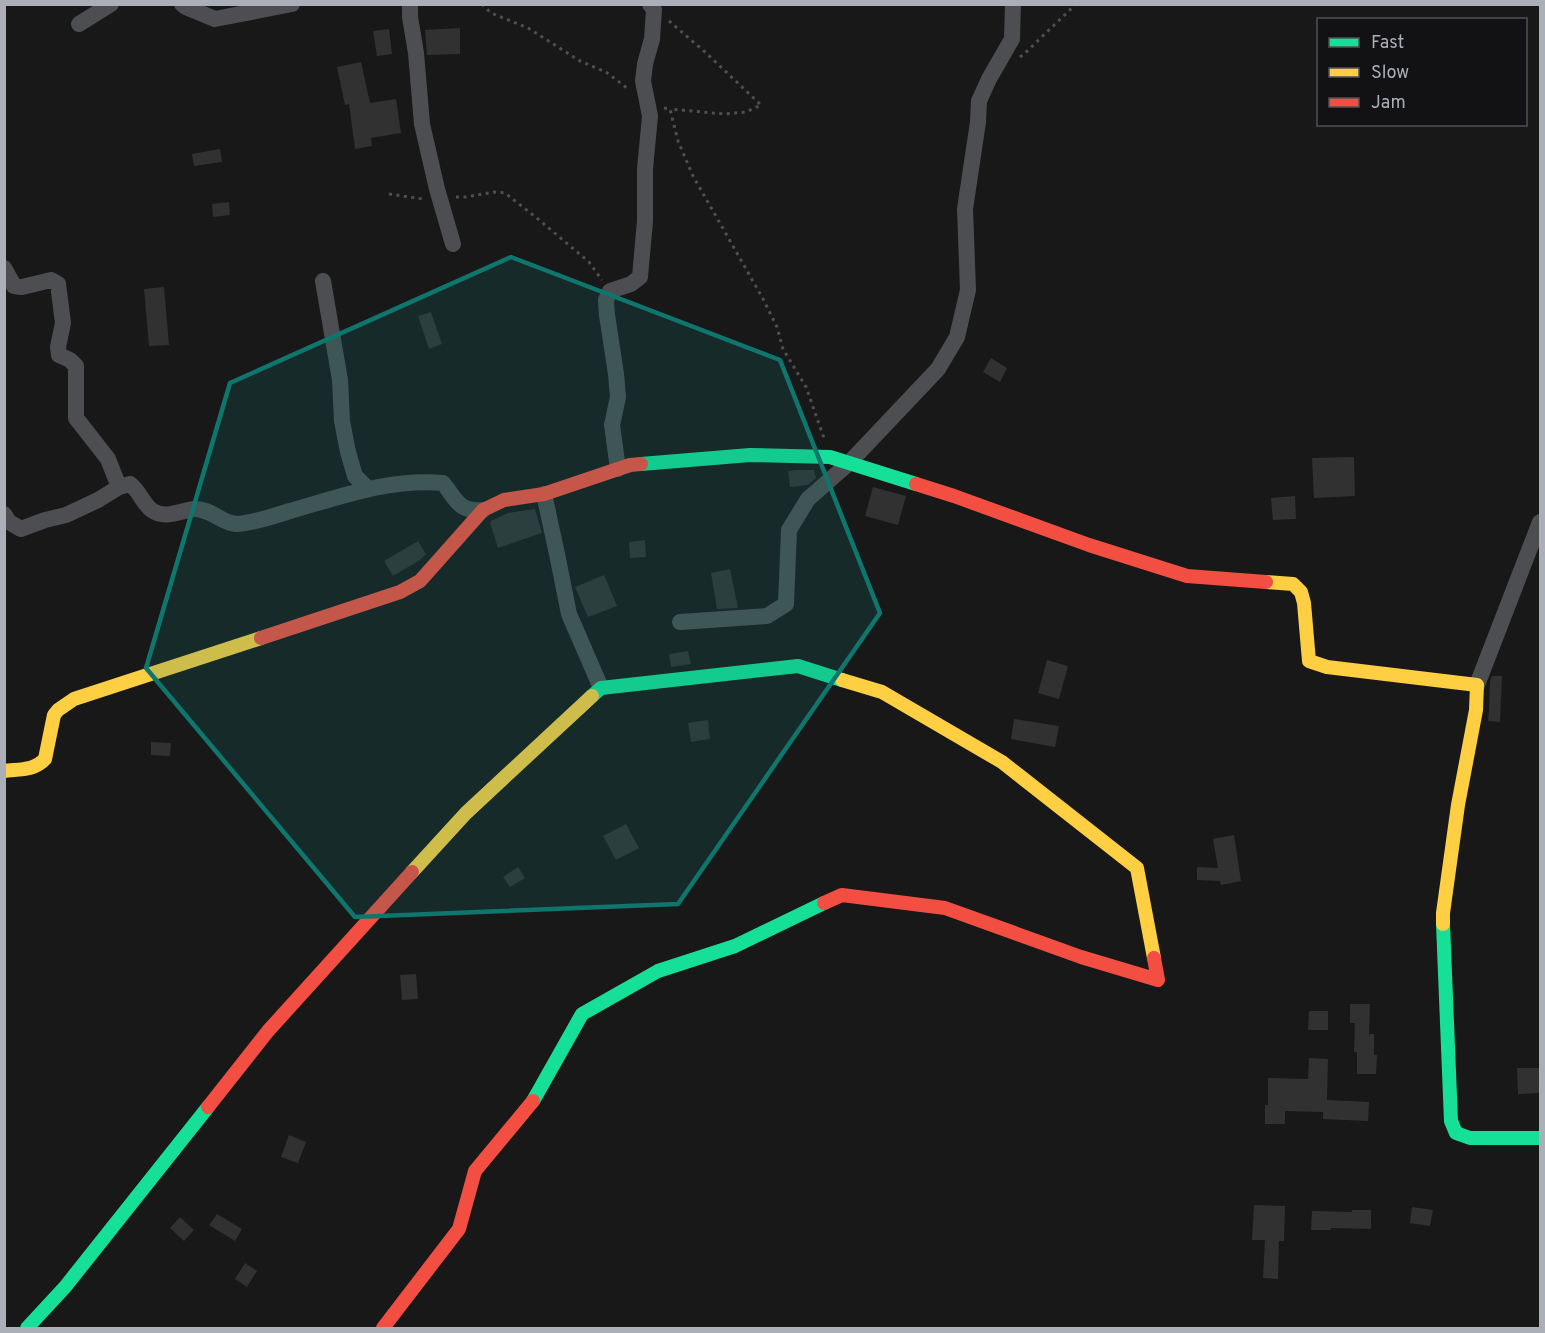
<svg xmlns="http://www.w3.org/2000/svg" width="1545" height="1333" font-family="Overpass,sans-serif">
	<rect width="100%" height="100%" fill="#181818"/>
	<path fill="#313132" d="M460,28v26l-33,1 -2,-25z
		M389,29l3,25 -15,2 -4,-25z
		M361,62l9,41 26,-4 5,34 -30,5 1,8 -17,3 -6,-45 -4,1 -8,-38z
		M220,149l2,13 -28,4 -2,-12z
		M229,202l1,13 -17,2 -1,-13z
		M164,287l5,58 -20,1 -5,-57z
		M431,312l11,32 -13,5 -11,-33z
		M991,358l16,10 -7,14 -17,-10z
		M1354,457l1,39 -41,2 -2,-40z
		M796,470h18l2,8 -8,7 -18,2 -2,-16z
		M873,487l33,9 -8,29 -33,-9z
		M1295,496l1,23 -23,1 -2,-22z
		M535,509l7,24 -44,15 -8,-25 1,-2 17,-8z
		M645,540l1,17 -16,1 -1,-16z
		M418,541l8,13 -6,6 -27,16 -9,-15z
		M730,569l8,39 -21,1 -6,-36z
		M604,575l13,31 -29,11 -13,-30z
		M688,651l3,13 -20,3 -2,-13z
		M1047,660l21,6 -9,33 -21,-6z
		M1492,676h10l-2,46 -12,-1 1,-10 1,-30z
		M1014,719l45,7 -4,21 -44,-8z
		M708,720l2,19 -19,3 -3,-19z
		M151,742l20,1 -1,13 -19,-1z
		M626,824l13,24 -23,12 -13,-24z
		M1234,835l7,46 -20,4 -1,-4 -23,-1v-13l21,1 -5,-29z
		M518,867l7,11 -15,9 -7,-10z
		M416,974l2,25 -16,1 -2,-25z
		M1350,1004h20l-1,30h5v21h3l-1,19h-19v-22h-3l1,-29h-5z
		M1309,1011h19v19h-20z
		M1309,1058l19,1 -1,41 42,2 -1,19 -45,-2v-7l-38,-1v13h-20v-19h3v-27l40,1z
		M1517,1068h23v25l-22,1z
		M289,1135l17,7 -8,21 -17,-6z
		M1254,1205l31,1 -1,35h-5l-1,38 -15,-1 2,-38h-13z
		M1412,1207l21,3 -3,16 -20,-3z
		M1352,1210h19v19l-40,-1v2h-20l1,-19 40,1z
		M217,1214l25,15 -7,12 -26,-16z
		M180,1217l14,13 -10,11 -14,-13z
		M245,1263l12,8 -10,16 -12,-8z"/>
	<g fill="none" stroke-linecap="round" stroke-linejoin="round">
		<path stroke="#4e4f52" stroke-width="3" stroke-dasharray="3 4.5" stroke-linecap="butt" d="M482,4l9,9 37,15 52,33 26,11 21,16
			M669,21l36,31 56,53 -15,7 -22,2 -54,-5
			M1020,57l3,-2 53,-51
			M664,108l6,1 8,32 15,35 69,121 15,30 6,22 23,38 18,51
			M389,194l34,5
			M456,197h10l28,-5 11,1 33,26 51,43 13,18"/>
		<path stroke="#4c4e51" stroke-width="16" d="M182,4l4,3 29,12 77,-15
			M410,4v13l6,36 6,71 15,65 16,55
			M79,24l32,-20
			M4,268l10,18 8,1 29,-7 7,4 5,39 -5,24 1,8 11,5 6,6v52l32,41 11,28
			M323,281l17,99 2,41 6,31 7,24 13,13
			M618,469l-6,-44 6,-28 -2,-23 -9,-59 -1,-15 4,-9 21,-7 9,-7 5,-56v-52l5,-53 -7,-35 2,-17 7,-25 2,-29 -4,-6
			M544,494l13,60 12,60 32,74
			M4,514l5,8 12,7 24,-9 21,-5 32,-15 21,-13 11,-3c10,7 13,21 23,27 13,8 27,0 41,-2 16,-1 27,14 42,15 14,0 41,-9 54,-13 50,-14 100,-33 153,-28 14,17 15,29 40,27
			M680,622l87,-6 19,-12 3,-74 19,-31 41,-36 89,-94 19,-32 11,-47 -3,-81 13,-87 1,-21 10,-22 23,-40 1,-35
			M1477,685l63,-163"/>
		<path stroke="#16e098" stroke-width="14" d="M641,464l109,-9 80,2 86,27
			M592,696l9,-8 197,-22 44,14
			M1443,924l8,197 5,12 14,5h70
			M533,1101l49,-87 76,-43 77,-25 89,-43
			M27,1328l38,-41 143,-180"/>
		<path stroke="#ffcf43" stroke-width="14" d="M1266,582l27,2 8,8 3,11 5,58 18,6 150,18 -1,25 -18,95 -15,108v11
			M842,680l40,12 120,70 135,106 17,90
			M4,771c15,-2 30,0 41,-12l9,-44 4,-5 16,-11 187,-61
			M412,872l54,-59 126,-117"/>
		<path stroke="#f24e42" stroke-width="14" d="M916,484l38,12 135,49 98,31 79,6
			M261,638l139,-46 20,-11 63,-71 21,-10 40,-6 86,-29 11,-1
			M824,903l18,-8 103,13 136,49 77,23 -4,-22
			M208,1107l60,-76 144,-159
			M383,1328l76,-99 16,-58 58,-70"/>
	</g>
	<path fill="#0f766e" fill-opacity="0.2" stroke="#0f766e" stroke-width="4.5" stroke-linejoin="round" d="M511,257l269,103 100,253 -202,291 -323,13 -209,-249 84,-285z"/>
	<rect width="1545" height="1333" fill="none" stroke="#aaafb8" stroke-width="12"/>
	<rect x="1317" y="18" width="210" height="108" fill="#121214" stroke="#4f5156" stroke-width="1.5"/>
	<rect x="1329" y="38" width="30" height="9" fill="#16e098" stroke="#4f5156" stroke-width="1.5"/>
	<text x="1371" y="48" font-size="18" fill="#aaafb8">Fast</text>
	<rect x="1329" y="68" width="30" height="9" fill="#ffcf43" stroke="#4f5156" stroke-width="1.5"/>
	<text x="1371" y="78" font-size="18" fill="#aaafb8">Slow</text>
	<rect x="1329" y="98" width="30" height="9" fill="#f24e42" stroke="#4f5156" stroke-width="1.5"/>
	<text x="1371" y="108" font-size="18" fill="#aaafb8">Jam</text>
</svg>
